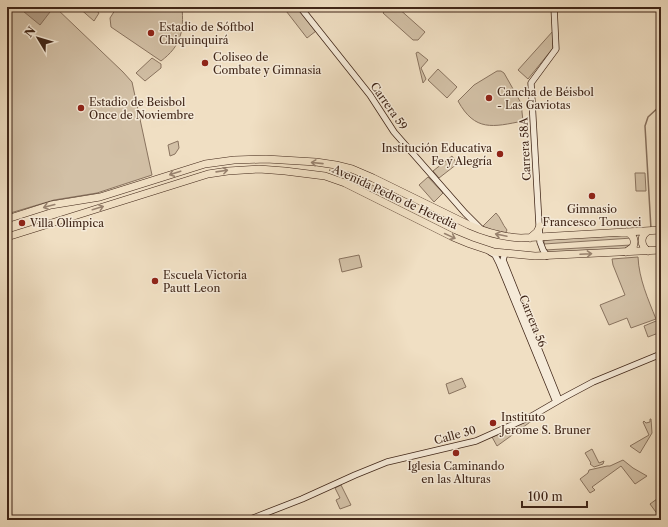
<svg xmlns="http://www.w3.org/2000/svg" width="668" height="527" font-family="'Libre Caslon Text',serif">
	<rect width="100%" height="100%" fill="#f0dfc3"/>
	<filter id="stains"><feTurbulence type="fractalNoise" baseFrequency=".005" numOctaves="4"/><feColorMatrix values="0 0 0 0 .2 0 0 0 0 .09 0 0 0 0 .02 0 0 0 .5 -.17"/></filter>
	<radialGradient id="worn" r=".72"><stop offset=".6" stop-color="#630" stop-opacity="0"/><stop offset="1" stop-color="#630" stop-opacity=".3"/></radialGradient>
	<path fill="#d2c0a6" stroke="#89735f" d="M7,7h48l68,65 9,10 20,93 -55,18 -43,7 -47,14z
		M78,7h16v2l5,4 -5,8z
		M117,7h65c2,24 -1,39 -21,54l-50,-34 -1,-9z
		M283,7h14l19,24 -9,7z
		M388,7h9l28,25 -7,8h-5l-30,-27z
		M553,31v17l-25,31 -10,-9z
		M418,52l10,8 -7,8 5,11 -3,4 -7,-30z
		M152,58l9,6v4l-16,13 -9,-8z
		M438,69l19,18 -10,11 -19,-18z
		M497,71h4l3,2 17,30 2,18c-30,6 -48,11 -65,-20l16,-16z
		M178,141l1,7 -4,6 -5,2 -2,-11z
		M452,156l5,8 -18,14 -6,-7z
		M329,170l21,4 52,26 -2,4 -37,-19z
		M635,173h10l1,18h-10z
		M428,177l15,16 -9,9 -15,-17z
		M496,213c5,5 6,11 11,17l-2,4 -19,-5 -3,-3z
		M624,234l8,4 -88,6v-4z
		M631,245l-7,4 -76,6 -3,-5z
		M359,255l3,12 -20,5 -3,-13z
		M638,257c1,22 10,42 18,62l-25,9 -4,-10 -18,7 -9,-20 25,-10 -12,-30 -1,-6z
		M656,321l5,11 -13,5 -4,-11z
		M462,378l4,9 -17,7 -3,-10z
		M532,419l1,1 -36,26 -5,-9z
		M650,419h1l1,14 -12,20 -10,-7 19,-11 -6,-13 1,-1 2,2 4,-1z
		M592,449l7,14 5,-2 -1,3 -9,3 -4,-3 1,-1 -6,-10z
		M623,460l10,8 14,8 -12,8 -14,-18 -29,21 3,3 -5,3 -10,-14 8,-6 1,-3 18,-4h3z
		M341,485l10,20 -11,4 -4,-9 4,-2 -5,-10z
		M661,496v23l-11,-15z"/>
	<path fill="#b4a089" stroke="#866f5c" d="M18,7h25l7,5 -10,13z"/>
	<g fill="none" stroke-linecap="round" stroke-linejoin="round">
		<path stroke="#866f5c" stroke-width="1.5" d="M651,229l-6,-103 3,-9 13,-12"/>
		<defs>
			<path id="secondary" d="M300,7l70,88 24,37 71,81 15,15
				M490,252l5,3 4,8 57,139
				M505,253l-2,7 56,140
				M547,256l-4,-6 -3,-8 -9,-159 25,-34 -2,-42
				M248,520l54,-21 53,-24 32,-13 89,-21 56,-25 31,-18 30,-16 68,-28"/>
			<path id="highway" d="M7,219l44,-14 49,-8 105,-33 29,-4 32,-1 50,3 20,3 16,4 21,9 96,47c16,7 34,12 52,13l140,-8
				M648,231c-8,5 -8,14 0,20
				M7,237l201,-63 20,-3 31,-2 26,2 40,5 20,7 108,54 17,7 24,8 41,4 126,-6
				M530,238l7,-6 3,-6
				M626,252l7,-5c3,-7 0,-12 -6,-15"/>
		</defs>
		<use href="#secondary" stroke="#402618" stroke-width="7"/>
		<use href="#highway" stroke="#402618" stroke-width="8"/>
		<use href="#secondary" stroke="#f5ead8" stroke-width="5.5"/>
		<use href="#highway" stroke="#f0dfc3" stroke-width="7"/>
	</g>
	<defs><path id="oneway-shaft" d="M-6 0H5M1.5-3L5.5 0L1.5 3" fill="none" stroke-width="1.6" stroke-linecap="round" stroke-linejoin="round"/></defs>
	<g stroke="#98826e">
		<use href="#oneway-shaft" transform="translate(317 163) rotate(-174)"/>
		<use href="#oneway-shaft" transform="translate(222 171) rotate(-8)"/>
		<use href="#oneway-shaft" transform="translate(175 173) rotate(162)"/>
		<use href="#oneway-shaft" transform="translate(49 206) rotate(165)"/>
		<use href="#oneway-shaft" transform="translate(98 208) rotate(-17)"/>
		<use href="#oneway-shaft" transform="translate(501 235) rotate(-168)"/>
		<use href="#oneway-shaft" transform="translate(450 236) rotate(25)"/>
		<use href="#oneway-shaft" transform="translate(586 254) rotate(-3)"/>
	</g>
	<g fill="#8f2418" stroke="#f5ead8" stroke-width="1.5">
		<circle cx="151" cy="33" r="4"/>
		<circle cx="205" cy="63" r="4"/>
		<circle cx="489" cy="98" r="4"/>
		<circle cx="81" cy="108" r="4"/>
		<circle cx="500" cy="154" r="4"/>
		<circle cx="592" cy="196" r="4"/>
		<circle cx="22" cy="223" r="4"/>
		<circle cx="155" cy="281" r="4"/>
		<circle cx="493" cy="423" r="4"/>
		<circle cx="456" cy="453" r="4"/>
	</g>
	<g text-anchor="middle" stroke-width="3" stroke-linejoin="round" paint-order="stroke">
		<g font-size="11" fill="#402618" stroke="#f5ead8" text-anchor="start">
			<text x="159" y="31">Estadio de Sóftbol<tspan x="159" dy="13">Chiquinquirá</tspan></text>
			<text x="213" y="61">Coliseo de<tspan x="213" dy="13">Combate y Gimnasia</tspan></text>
			<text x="497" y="96">Cancha de Béisbol<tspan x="497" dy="13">- Las Gaviotas</tspan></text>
			<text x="89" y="106">Estadio de Beisbol<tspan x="89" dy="13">Once de Noviembre</tspan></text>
			<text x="492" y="152" text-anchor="end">Institución Educativa<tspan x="492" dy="13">Fe y Alegría</tspan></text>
			<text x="592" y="213" text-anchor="middle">Gimnasio<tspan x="592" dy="13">Francesco Tonucci</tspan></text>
			<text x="30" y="227">Villa Olímpica</text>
			<text x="163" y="279">Escuela Victoria<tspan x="163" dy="13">Pautt Leon</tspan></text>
			<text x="501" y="421">Instituto<tspan x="501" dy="13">Jerome S. Bruner</tspan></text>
			<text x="456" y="470" text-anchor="middle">Iglesia Caminando<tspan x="456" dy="13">en las Alturas</tspan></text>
		</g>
		<g font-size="11" fill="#402618" stroke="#f5ead8">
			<text transform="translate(389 106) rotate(55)" y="4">Carrera 59</text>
			<text transform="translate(525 149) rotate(-93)" y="4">Carrera 58A</text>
			<text transform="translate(395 197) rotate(25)" y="4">Avenida Pedro de Heredia</text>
			<text transform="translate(533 321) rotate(68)" y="4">Carrera 56</text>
			<text transform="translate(455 435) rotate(-15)" y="4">Calle 30</text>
		</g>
	</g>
	<rect width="668" height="527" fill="none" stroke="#f0dfc3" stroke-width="24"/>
	<rect x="8" y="8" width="652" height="511" fill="none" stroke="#402618" stroke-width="2"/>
	<rect x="12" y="12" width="644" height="503" fill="none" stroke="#402618"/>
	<g transform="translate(38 38) rotate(308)" stroke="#f5ead8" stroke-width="3" paint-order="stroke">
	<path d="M0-3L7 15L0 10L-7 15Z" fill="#402618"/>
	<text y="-6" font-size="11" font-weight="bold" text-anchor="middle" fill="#402618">N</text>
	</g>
	<path d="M522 501v6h65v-6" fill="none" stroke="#402618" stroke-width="2"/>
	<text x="528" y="501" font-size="12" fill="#402618" stroke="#f5ead8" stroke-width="3" paint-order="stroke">100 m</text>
	<rect width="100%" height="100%" filter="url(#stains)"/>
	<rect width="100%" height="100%" fill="url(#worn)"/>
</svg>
